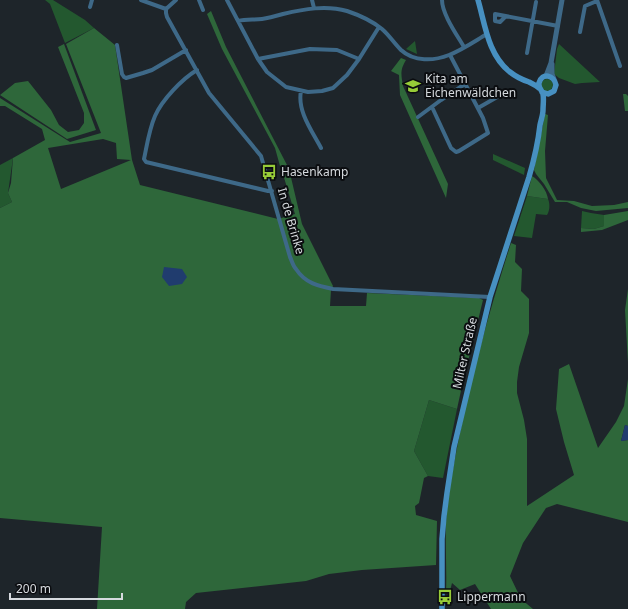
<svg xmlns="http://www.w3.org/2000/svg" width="628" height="609" font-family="'Noto Sans',sans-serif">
	<rect width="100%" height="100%" fill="#1e252a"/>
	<path fill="#23582f" d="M45,0h8l32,20 9,8 -29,15 -15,-39z
		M415,41l2,13 -11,-5z
		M559,44l41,38 -18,1 -7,1 -16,-6 -5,-4 3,-25z
		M541 85a6 6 0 1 1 12 0a6 6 0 1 1-12 0Z
		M493,154l32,14 -1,7 -31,-15z
		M13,158l-5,35 4,9 -12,6v-43z
		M527,196l21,3c2,4 2,12 -1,16l-11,-1 -4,24 -18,-2z
		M582,211l9,2 13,2v11l-10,3 -13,-1z
		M429,400l28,9 -14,69 -15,-2 -14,-25z"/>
	<path fill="#2e673a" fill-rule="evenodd" d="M211,11l15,36 61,118 -7,1 -5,-18 -53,-99 -15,-35z
		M94,28l21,17 17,115 8,25 138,34 17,-5 -13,-43 7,-2 13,55 31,62 -2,4 -1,16h36l1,-13 112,5 4,2 -21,86 -5,23 -28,-9 -15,51 14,25 -4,2 -5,25 -4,3 1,9 21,6 -1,44 -74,5 -33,4 -23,7 -110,12 -10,9 -1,7h-88l5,-82 -102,-9v-310l12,-6 -4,-9 3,-10 2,-25 32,-18 -3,-11 -37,-23h-5v-8l70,44 31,-9 -35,-89zM103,139l13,4 1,16 14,1 -70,29 -13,-41z
		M64,44l32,86 -29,9 -67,-44 15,-12 13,-2 23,29 8,15 9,7 11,-2 5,-7v-10l-26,-66z
		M401,58l5,2c-6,10 -5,14 -3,26l45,98 -2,14 -46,-103 -1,-20 -8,-4z
		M623,94h3l2,2v15h-3z
		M545,114l3,1 -3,36 1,27 11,22 17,1 18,5 22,-1 14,-3v6l-32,3 -15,-3 -14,-6h-12l-11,-18 -8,-10 -2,-4z
		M532,176c7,4 15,15 16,23l-21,-3z
		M628,211v9l-26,10 -21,2v-4l13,1 10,-3v-11z
		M511,243l5,2 -1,17 7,7 -1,22 8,8v34l-10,34 -2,15v11l7,27 3,19v67l47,-31 -10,-33 -8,-33 3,-40 10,-5 29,84 18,-26 8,-16 4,-27v47l-3,-1 -4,16 7,-1v82l-71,-18 -11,4 -23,35 -13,33 11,23 12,10h-42l-16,-25 -15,6 -8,-7 -2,8 -4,1c1,-23 -1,-46 0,-69 2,-31 8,-60 14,-90 13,-64 31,-127 51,-190z
		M628,289v74l-3,-53z"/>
	<path fill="#203c6e" d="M164,267l18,2 5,8 -5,7 -13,2 -7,-9z
		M625,425l3,1v14l-7,1z"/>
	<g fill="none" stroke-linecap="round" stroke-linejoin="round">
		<path stroke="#3e6988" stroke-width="4" d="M141,0l25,9
			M199,0l4,10
			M227,0l31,59 9,13 19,15 22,5 14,-1 11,-3 14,-13 12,-16 20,-32
			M312,0l2,8
			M442,0c0,14 15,35 22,47
			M597,0l23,66
			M90,7l2,-7
			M166,9v4l1,4 42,76 52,63 29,101c2,4 3,9 6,12 9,14 22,17 37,20l157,8
			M166,9l10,-9
			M506,16l-6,6 -5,-1v-7l63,12
			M238,21c8,-2 16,-1 24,-2 7,-1 14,-3 21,-5 21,-5 43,-9 64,-3 12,4 25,10 35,18 7,6 12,14 19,21 13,12 33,11 48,5 13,-5 26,-14 38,-21
			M580,32l5,-26 12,-5
			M117,45l5,29 2,3 2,1 17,-5 9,-3 34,-20
			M527,53l9,-51
			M258,59l52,-10 27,1 22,9
			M197,70c-15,9 -35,30 -42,46 -6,14 -8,29 -11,43l2,3 122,29h4
			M301,91c-4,20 11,40 20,57
			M432,107l19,41 5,4 3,-1 29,-18 -5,-15 -33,-63
			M478,108l21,-12
			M418,117l23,-17 24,-16"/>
		<path stroke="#3e6988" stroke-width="5" d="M552,64v10l2,5
			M546,76l5,-13 11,-63"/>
		<path stroke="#4790c1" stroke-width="5.5" d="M478,0c7,24 10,55 32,72 5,4 13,8 19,10 4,2 7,3 10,6
			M442,609v-70l2,-23 3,-23 7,-46 36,-150 39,-120c5,-17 9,-34 11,-52 1,-5 3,-10 3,-15 0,-5 1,-11 0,-16 -1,-4 -5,-6 -4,-11 3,-11 15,-8 17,2l-2,6 -6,3 -6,-2"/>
	</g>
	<defs>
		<symbol id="school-bare" viewBox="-9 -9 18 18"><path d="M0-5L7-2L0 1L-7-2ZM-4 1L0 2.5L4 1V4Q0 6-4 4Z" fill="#97cc38" stroke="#0b0d10" stroke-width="2.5" paint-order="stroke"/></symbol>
		<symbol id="bus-bare" viewBox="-9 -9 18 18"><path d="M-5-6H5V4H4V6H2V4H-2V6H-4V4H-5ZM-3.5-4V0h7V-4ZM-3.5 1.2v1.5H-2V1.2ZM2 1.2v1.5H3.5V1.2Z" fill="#97cc38" stroke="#0b0d10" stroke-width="2.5" paint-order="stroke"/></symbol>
	</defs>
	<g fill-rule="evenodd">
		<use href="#school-bare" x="402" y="75" width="22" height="22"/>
		<use href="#bus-bare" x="258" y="161" width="22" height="22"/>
		<use href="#bus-bare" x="434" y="586" width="22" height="22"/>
	</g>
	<g text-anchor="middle" stroke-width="4" stroke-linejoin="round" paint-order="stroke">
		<g font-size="12" fill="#d6dade" stroke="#0b0d10" text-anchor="start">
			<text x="425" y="83">Kita am<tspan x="425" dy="14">Eichenwäldchen</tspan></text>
			<text x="281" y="176">Hasenkamp</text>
			<text x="457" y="601">Lippermann</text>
		</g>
		<g font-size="12" fill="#d6dade" stroke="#0b0d10">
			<text transform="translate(291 221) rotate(74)" y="4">In de Brinke</text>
			<text transform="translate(465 353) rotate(-77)" y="4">Milter Straße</text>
		</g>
	</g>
	<path d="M10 593v6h112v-6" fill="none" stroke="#d6dade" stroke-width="2"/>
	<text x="16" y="593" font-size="12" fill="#d6dade" stroke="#0b0d10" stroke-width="3" paint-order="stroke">200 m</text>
</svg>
